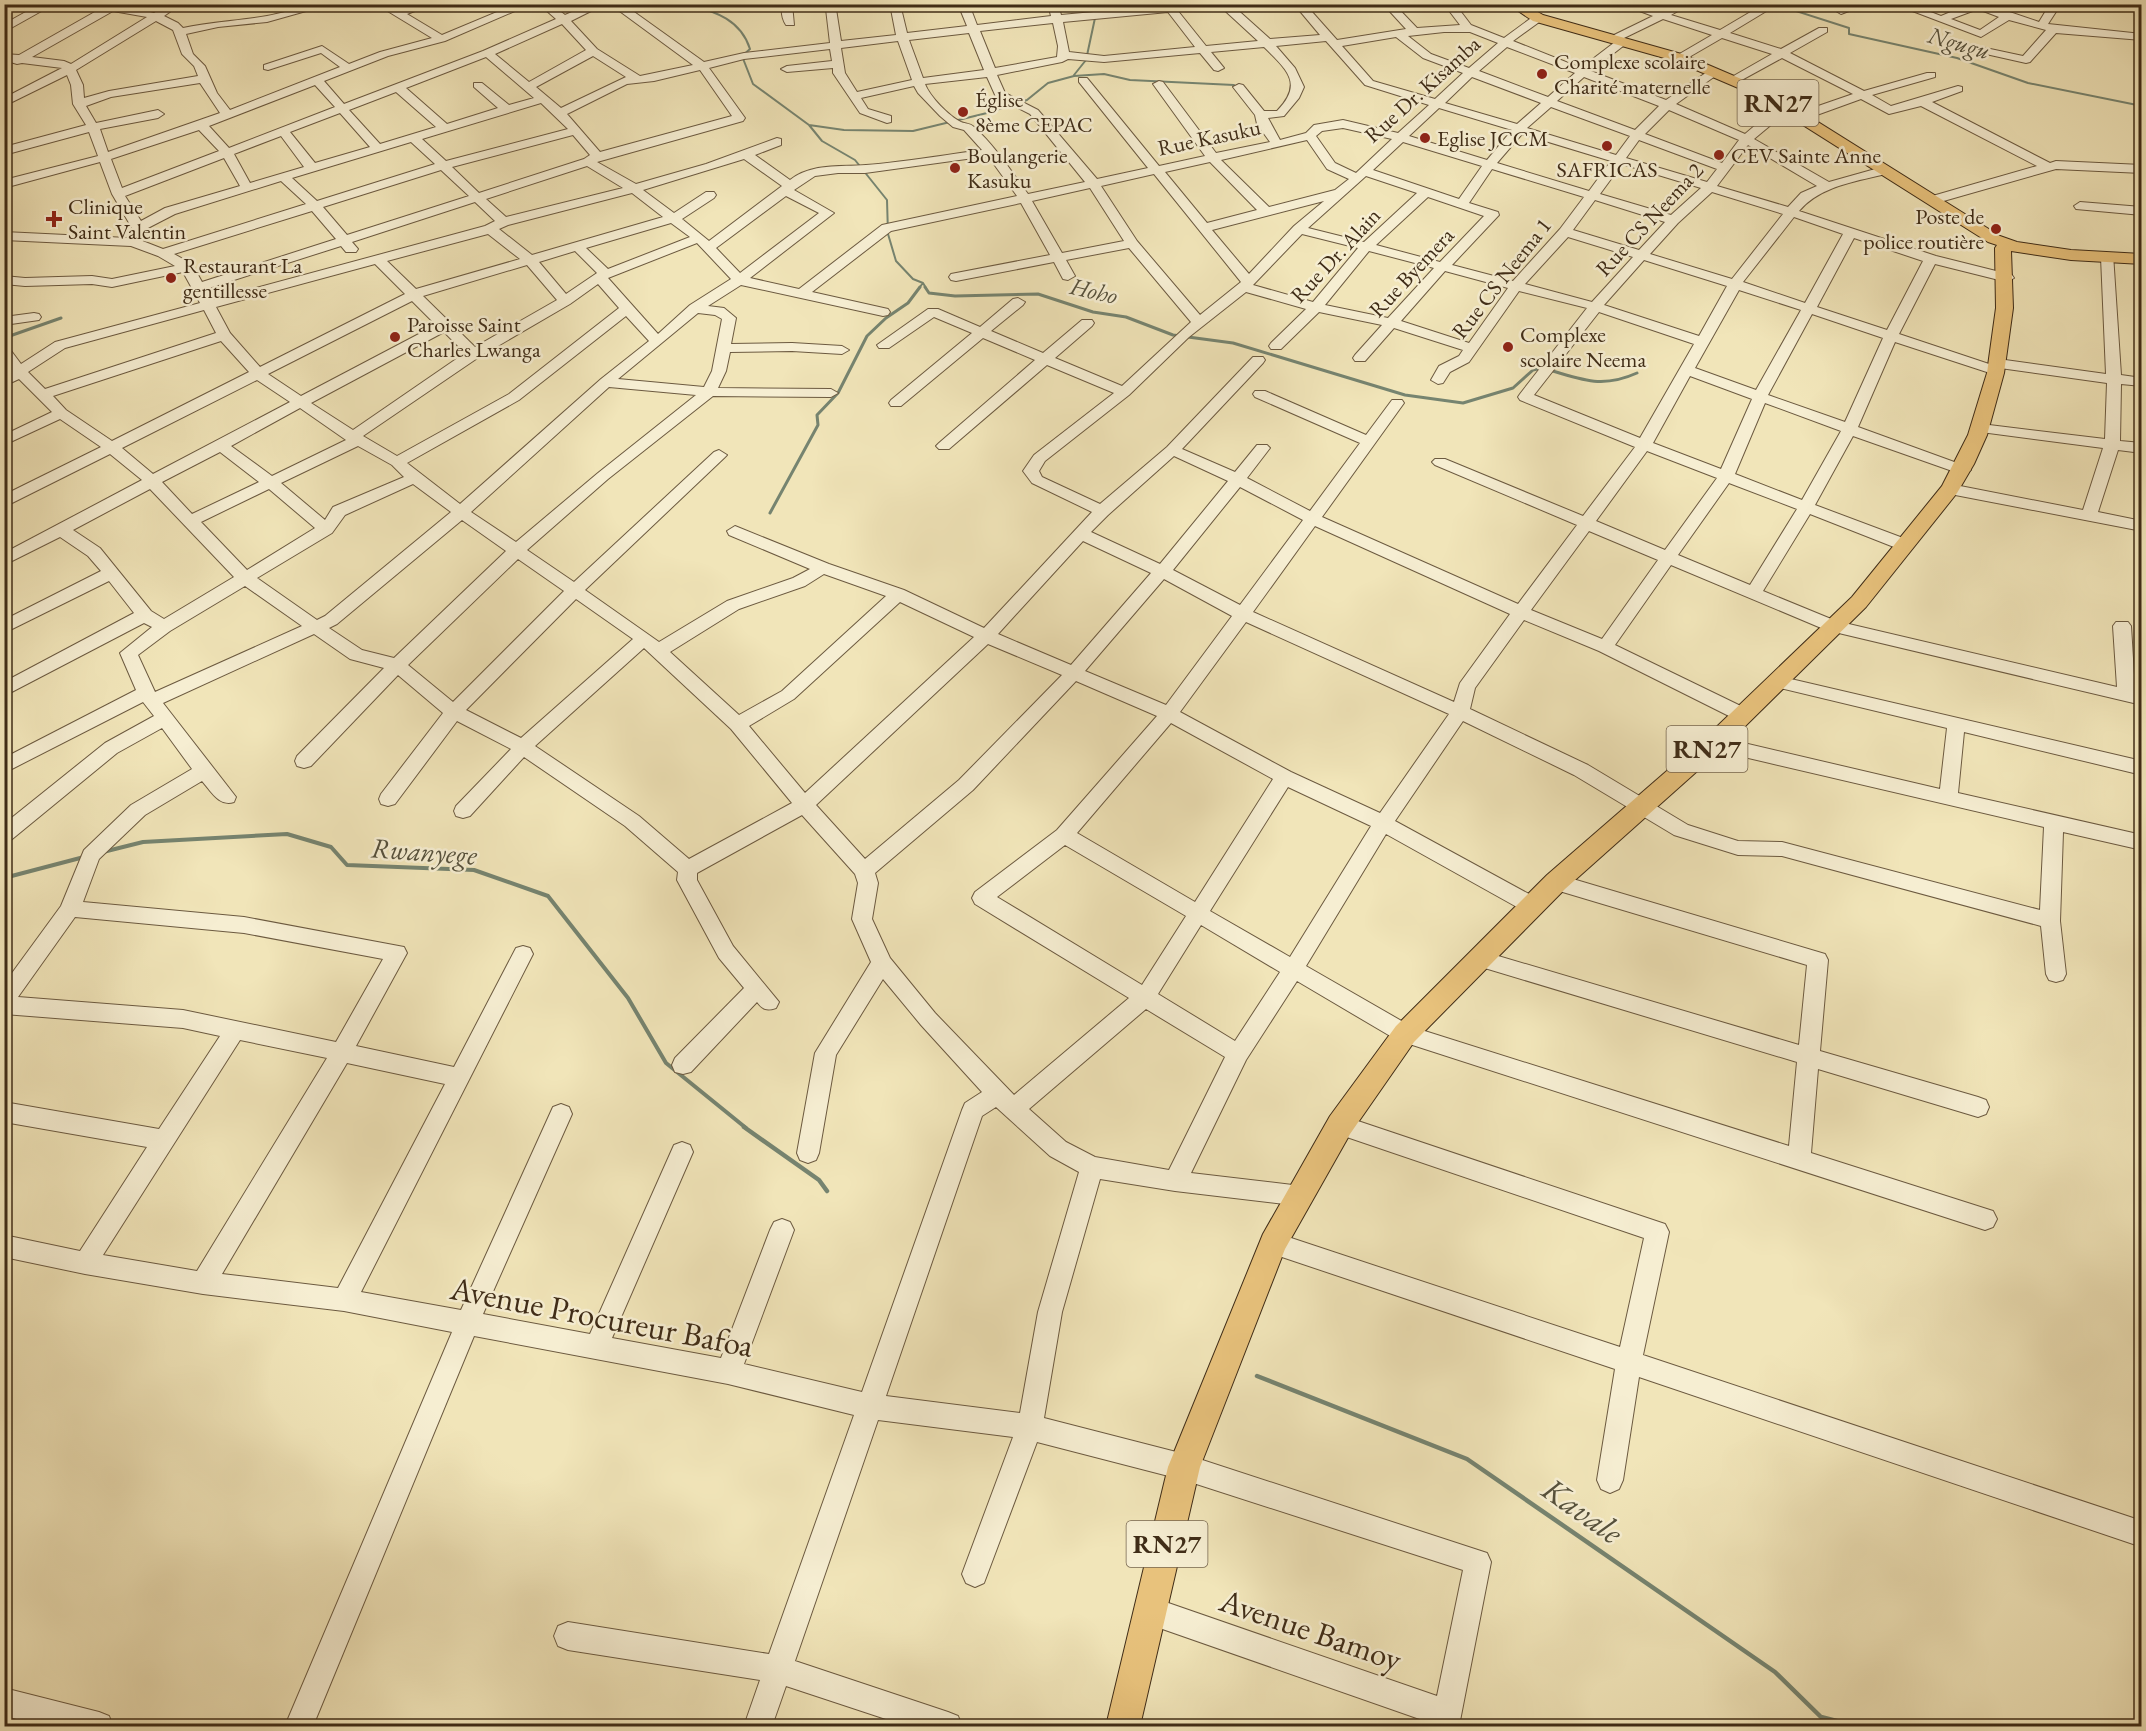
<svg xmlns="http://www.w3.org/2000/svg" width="2146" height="1731" font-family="'EB Garamond',serif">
	<rect width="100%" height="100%" fill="#f1e5b9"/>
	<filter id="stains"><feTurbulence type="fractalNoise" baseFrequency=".00333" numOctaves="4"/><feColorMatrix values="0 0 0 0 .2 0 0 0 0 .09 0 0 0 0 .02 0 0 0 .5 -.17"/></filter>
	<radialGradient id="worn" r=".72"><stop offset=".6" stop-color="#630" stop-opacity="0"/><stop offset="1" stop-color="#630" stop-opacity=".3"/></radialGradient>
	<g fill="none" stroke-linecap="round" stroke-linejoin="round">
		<path stroke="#768470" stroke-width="2" d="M689,4c27,8 52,16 61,45l-8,7 11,28 56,41 13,16 33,19 32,40 1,34 8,27 17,18 10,4 3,5
			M1774,4l75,24v6l108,24 71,25 114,23
			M1074,75l12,-15 12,-56
			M809,125l35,5 69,1 74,-18 40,-13 21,-17 26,-7 30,-2 26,6 104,5
			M919,288l4,-5"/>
		<path stroke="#768470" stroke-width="3" d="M925,287l4,6 26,3 83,-2 55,18 33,5 47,18 60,8 172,52 58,8 50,-15 20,-18 9,-2c38,10 57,22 95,5
			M4,338l57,-20
			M770,513l48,-88 -1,-10 21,-22 29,-57 19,-18 22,-15 12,-16"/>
		<path stroke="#768470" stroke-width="4" d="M103,852l40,-10 144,-8 44,13 16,18 127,5 74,26 80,102 38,65 80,65
			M4,878l80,-21"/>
		<path stroke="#768470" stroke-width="4.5" d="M744,1127l75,53 8,11
			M1257,1376l210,83 308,213 46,45 35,9"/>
		<defs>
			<path id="minor" d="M40,4h14l-50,28v-8z
				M79,4h39l36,9 14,-9h13l-17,12 14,7 5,5c28,-6 56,-7 84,-12 22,-4 41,-12 64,-12l-64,18 -49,5 -32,7 7,20 12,12 12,27 13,17 110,-43 -19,-14 -53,17 -4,-1v-4l58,-19 27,18 31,-12 52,-14 -56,-34h13l10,6 17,-6h17l-26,10 35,21 74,-31h15l-86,37 -57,15 -64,25 20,23 139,-53 73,-32 -17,-15h12l14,11 25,-11h15l-34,17 26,28 43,27 53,-11 -83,-61h13l81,58 40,-9 86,-10 -4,-34 5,-3 5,3 5,32 55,-6 -6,-31h10l7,29 60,-7 -9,-22h11l8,21 74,-9 -3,-12h10l3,11 119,-11h51l39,35 50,-4 -26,-31h11l32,36 69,-11 -23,-25h11l23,24 43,-3 -16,-21h11l16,21 33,13 30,-22h8v4l-29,21 68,27 34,-26 -5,-1v-4l43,-21 -32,-12h17l23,8 15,-8h14l-19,11 49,15 44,-26h14l-48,29 51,16 38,-21h8v4l-37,21 74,38 63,-18h8v4l-63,18 19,11 67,-20 4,1v4l-30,11 118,61 6,-2 86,4v8l-86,-4 -123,35 -4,-1 -2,-3 2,-3 108,-31 -116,-60 -32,8 -28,-15 -58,21h-8v-6l58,-20 -71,-36 -44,24h-8v-4l42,-24 -50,-16 -38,22h-8v-4l36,-21 -49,-16 -39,19 5,3 -2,2 -36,28 75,29 44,-30h8v4l-42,30 69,30c12,-10 32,-29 49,-26v4l-22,12 -18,15 75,43 57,-16 6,4 -2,3c-31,8 -69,12 -91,38l137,45 76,19 2,3 -7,4 -72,-18 -36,70 93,31 1,-5 5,-1 108,15 -5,-117 2,-3h10l8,121 21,3v8l-21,-2 -1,57 22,2v10l-24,-3 -20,62 44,9v10l-192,-37 -8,-5 8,-5 133,26 20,-62 -122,-16 -7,-4 7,-4 124,15 2,-56 -107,-15 3,3 -7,4 -101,-33 -37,85 110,40 3,3 -8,5 -5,-2 -105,-37 -38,69 96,36 2,4 -2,4h-12l-89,-35 -47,77 73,30 281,66 -4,-61 3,-4h12l3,4 4,65 7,2v12l-316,-75 -155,-65 -56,80 134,65 3,5 -3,5 -6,1 -6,-1 -138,-69 -75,-31 -49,68 -5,21 118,56 100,60 50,16 44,1 258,68 4,-83 -330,-77 -6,-2 -3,-5 3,-5 6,-2 226,53 7,-61 -175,-42 -3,-4 3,-4 6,-2 364,85v14l-178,-43 -6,61 184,42v15l-79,-18 -3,89 6,53 -3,6 -7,2 -7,-2 -3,-6 -5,-48 -259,-70 -44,-1 -64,-20 -100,-60 -111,-54 -68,100 143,78 3,6 -3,6 -7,2 -7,-2 -138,-77 -80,132 106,61 377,119 8,-84 -319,-96 -7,-2 -3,-6 3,-6 7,-2 321,95 8,-80 -251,-75 -7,-3 -3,-5 3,-5 7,-3 269,80 3,6 -8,91 158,46 8,3 3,7 -3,7 -8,3 -160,-48 -7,84 182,58 4,8 -4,8 -8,3 -588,-190 -100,-59 -51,79 -55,113 110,13 8,3 3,7 -3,7 -8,3 -126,-15 -75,-12 -38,133 -18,106 140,36 303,99 4,9 -32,164h-28v-3l-280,-98 -10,-4 -4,-10 4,-10 10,-4 286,99 26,-126 -279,-90 -147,-38 -53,141 -9,4 -9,-4 -4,-9 51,-137 -135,-17 -83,241 153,51 10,4 4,10h-55l-121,-40 -14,40h-28l16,-46 -192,-30 -10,-4 -4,-10 4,-10 10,-4 201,32 85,-239 -126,-31 -254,-48 -161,390h-28l167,-394 -108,-21 -141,-17 -118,-20 -81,-17v-22l76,16 67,-104 -143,-25v-20l155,27 61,-93 -37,-8 -179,-14v-30l57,-78 23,-56 47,-45 61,-36 -30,-41 -45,25 -106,87 -7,2v-18l101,-81 49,-27 -11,-14 -139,71v-15l132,-68 -16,-37 32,-26 -8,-4 -140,73v-14l130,-69 -25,-32 -105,52v-13l97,-49 -13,-15 -28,-19 -56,28v-12l138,-73 -32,-26 -106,53v-12l97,-48 -41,-28 -56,26v-10l48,-23 -33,-33 -15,7v-11l8,-4 -8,-10v-14l5,1 12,16 34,-22 145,-39 -17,-31 -71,15 -20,-3 -67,2 -21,-2v-8l21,2 67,-2 20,3 63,-13 -17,-10 -27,-10 -127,-6v-8l124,6 4,-10 -20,-34 -12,-32 -96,26v-8l94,-24 -9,-24 -85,23v-8l82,-22 -13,-21 -2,-19 -4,-10 -63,31v-8l58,-30 -40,-5 -5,1 -13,-4v-6l15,1 81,-46zM1221,7l37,34 -52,5 -28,-35zM113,11l34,6 -76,47 -7,-3 -32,-4zM1168,12l27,35 -91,9 -35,-4 -6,-30zM156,21l17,9 9,24 12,12 4,10 -89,15 -25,7 -1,-13 -7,-15zM1053,23l5,23 -1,11 -62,11 -15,-37zM562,24l24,26 -57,32 -34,-28zM1444,32h26l28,11 -29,25 -38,-14 -23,-18zM969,33l15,37 -61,8 -14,-38zM1396,37l27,21 40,15 -28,26 -62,-18 -31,-35zM898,41l14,39 -55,12 -12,-19 -4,-25zM1326,41l39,44 64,20 -31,28 -55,-13 -29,5 -8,8 -26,7 -12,-22 16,-2 15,-18 5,-11 -9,-19 -19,-22zM1264,47c23,23 40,36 13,64h-13l-21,-26 -4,-1 -6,3 22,28 2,9 13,18 -54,11 -53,-71 -4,-1 -6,3 52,72 -46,10 -72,-88h-8v4l69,86 -51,11 -59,-69 -33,-17 -8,-18 65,-13 6,-3 36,3 96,-9 14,17 4,1 6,-3 -13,-16zM1507,47l68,26 -27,24 -69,-26zM830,49l2,12 -45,5 -6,3 6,3 46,-4v5l27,40 27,10 4,-1v-6l-23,-7 -7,-11 53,-12 4,7 22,23 13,11 11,3 18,20c-38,5 -77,12 -116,15 -26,2 -54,-2 -76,15l-35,-25 26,-10v-6l-4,-1 -71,26 -70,20 -39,-22 146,-41 2,-3 -36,-50 35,-9zM593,56l33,21 -65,31 -25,-21zM486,57l48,41 -25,7 -27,-22h-8v4l24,21 -51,16 -41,-36zM700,70l32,46 -132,36 -33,-38 60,-30 27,-3zM987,77l9,20 34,17 55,68 -57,12c-17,-23 -33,-48 -54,-67 -4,-4 -8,-3 -13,-5 -12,-6 -31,-25 -36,-38zM1472,77l69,26 -24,21 -72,-21zM1584,77l75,29 -24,24 -78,-29zM200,83l20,30 -112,39 -8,-23 58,-11 6,-4 -6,-4 -62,13 -10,-17 25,-9zM315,85l20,22 -106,41 -20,-22zM396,92l40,35 -56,17 -31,-34zM541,103l27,26 -122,32 -24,-22zM1551,107l79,29 -14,19 -89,-27zM1439,108l73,22 -25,30 -78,-24zM1669,110l70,30 -17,23 -77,-29zM340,113l30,34 -55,16 -25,-31zM1343,128l49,11 -36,34 -21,-10 -19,-27 6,-5zM199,130l20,21 -97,37 -11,-29zM1522,134l89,27 -22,30 -92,-28zM573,135l17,20 -6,4 -105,34 -27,-26zM281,136l23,31 -54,16 -16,-29zM1307,140l20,29 22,10 -14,11 -66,17 -48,-47zM1639,140l78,29 -10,13 -81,-24zM411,142l24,22 -118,37 -25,-23zM1403,142l79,24 -23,33 -86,-29zM1748,145l69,41 -16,7 -13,14 -71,-21zM988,156l29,40 -135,29 -83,64 -49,-11 84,-65 -40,-23 21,-14 23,-3h27zM224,158l16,28 -75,22 -24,13 -16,-25zM744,159l38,27 -73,55 -27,-22 32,-21 2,-3 -2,-3h-8l-32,21 -31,-23zM1210,162l47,48 -50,13 -42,-51zM1622,164l79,24 -30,27 -71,-21zM587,166l36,22 -117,29 -20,-18zM1492,169l92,28 -24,32 -47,52 -61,-16 47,-50 -1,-3 -29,-9zM441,170l28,26 -122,39 -24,-28zM1154,174l87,108 -41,33 -63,-74 -36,-55zM1366,176l51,17 -53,49 -56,-14zM281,181l25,23 -143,45 -23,-9 4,-10 31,-16zM1090,188l34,53 -62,12 -30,-52zM1712,192l71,22 -51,65 -82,-25 28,-31zM632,193l31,24 -131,38 -33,-26 9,-4zM786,196l33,17 -79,60 -24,-25zM1428,197l56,19 -44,46 -64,-17zM1595,200l70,22 -26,28 -66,-20zM1324,201l-30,25 -45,48 -37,-44zM475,202l20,19 -10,5 -273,74 -6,-11 135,-43 5,6h10l2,-3 -6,-7zM1021,203l29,52 -99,19 -2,3 2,3 5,1 98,-19 9,17 5,1 7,-4 -9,-16 63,-12 62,74 -69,64 -67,-28 37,-32 2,-3 -2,-3h-10l-39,33 -52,-22 32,-26 2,-3 -7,-4 -5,1 -33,28 -42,-18h-10l-51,36 2,3h10l45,-31 38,16 -81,67 -2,3 2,3h10l82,-68 52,22 -96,83 -3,3 3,3h10l98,-84 67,28 -80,62 -11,16 9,12 60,29 -108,116 -80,-38 -75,-26 -94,-38 -8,5 2,4 81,34 -17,9 -66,23 -68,41 -74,-52 139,-132 3,-3 -8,-5 -5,2 -140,130 -47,-32 81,-71 105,-83 118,1 7,-4 -7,-4 -113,-1 8,-17 4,-19 62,-1 50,3 7,-4 -7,-4 -50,-3 -61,1 5,-26 -12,-10 -16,-2 33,-21 142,31 5,-1 2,-3 -2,-3 -76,-17 79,-61zM312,211l24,28 -134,43 -10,-18 -18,-10zM1794,217l49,17 -38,69 -62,-21zM671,223l19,14 -82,32 -22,-21zM488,234l32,25 -104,30 -29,-28zM1302,234l56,14 -45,54 -60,-17zM1568,237l65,20 -41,45 -67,-18zM1854,238l69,23 -36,69 -70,-23zM697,243l34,36 -41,26 -32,29 -50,-56zM575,251l22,22 -31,21 -27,-32zM1369,251l65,17 -46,50 -63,-13zM1644,260l83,26 -28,50 -95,-31zM375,264l30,30 -145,73 -30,-34 -14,-26zM527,265l30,35 -82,47 -52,-51zM1445,271l63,17 -39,55 -68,-22zM598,284l21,24 -110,86 -112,62 -34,-20 116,-79 91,-53zM1739,290l62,20 -45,80 -61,-22zM1519,291l68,17 -67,86 -2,3 2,3 115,47 -52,69 -138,-57h-10l-3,3 3,3 142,60 -59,79 -196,-87 82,-114 -2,-3h-10l-26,35 -101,-44h-10l-2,3 2,3 105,46 -50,68 -63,-33 23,-30 -3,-3h-10l-22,27 -53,-23 81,-86 2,-3 -2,-3h-10l-86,90 -67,57 -58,-27 -3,-6 6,-10 84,-66 60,-58 57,-45 60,17 -35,34 -2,3 2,3h10l38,-37 63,13 -27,30 -2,3 2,3h10l29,-33 69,22 -4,6 -20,10 -8,14 7,4 5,-1 7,-11 19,-10zM412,301l24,24 -135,71 -33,-22zM204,310l12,23 -171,56 -17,-17 37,-24zM1599,312l95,32 -54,94 -106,-43zM698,313l17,2 7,4 -10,52 -8,16 -86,-8zM1812,314l71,24 -38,84 -77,-27zM626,316l23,25 -48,38 -141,125 -53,-41 112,-63zM444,332l21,21 -112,77 -42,-27zM221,341l28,31 -137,69 -46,-31 -13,-14zM1690,376l62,23 -31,70 -68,-26zM257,380l33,22 -137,72 -31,-26zM609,387l87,8 -98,78 -82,69 -45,-30zM1765,403l76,28 -39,69 -67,-26zM300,408l46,32 -74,36 -41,-30zM358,446l34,19 12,12 -71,30 -8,13 -44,-37zM1647,451l70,27 -52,72 -69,-29zM220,452l39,30 -67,32 -30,-32zM1174,456l54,25 -68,83 -69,-32 17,-17zM1729,483l68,26 -47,76 -72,-30zM413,484l38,28 -126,104 -8,4 -60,-42 75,-45 13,-18zM1240,487l63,33 -63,85 -67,-35zM150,489l84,88 -70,42 -13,-8 -51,-63 -27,-18zM269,489l46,39 -68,42 -46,-48zM462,520l44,31 -112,107 -32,-8 -33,-22 8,-4zM1315,526l195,88 -50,69 -6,19 -201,-90zM1589,531l69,29 -56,79 -71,-29zM1083,541l68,32 -80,92 -73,-31zM518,559l46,32 -111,111 -45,-37zM824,574l62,22 -104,95 -43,24 -69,-63 69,-43 66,-23zM1164,579l68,37 -66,89 -81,-34zM245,586l57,40 -147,66 -17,-37 32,-24zM576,599l57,40 -112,99 -55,-28zM900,602l74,35 -169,156 -56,-67 45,-27zM1246,622l203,92 -69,99 -89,-41 -111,-60zM314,634l36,25 34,9 -87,88 -2,5 2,5 7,2 7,-2 87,-91 45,38 -62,81 -2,5 2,5 7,2 7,-2 62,-83 54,28 -55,57 -2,5 2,5 7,2 7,-2 54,-59 101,69 53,46 -1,8 42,78 25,30 -69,70 -3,7 3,7 8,2 8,-2 66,-70c6,8 10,9 19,6l3,-6 -46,-56 -36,-66v-7l105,-58 53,59 3,9 -6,36 19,43 -56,91 -18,100 3,7 8,3 8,-3 3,-7 17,-98 47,-76 38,46 61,67 -17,11 -3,7 -100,282 -118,-28 50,-134 -4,-8 -8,-3 -8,3 -4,8 -49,128 -109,-20 81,-186 -3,-7 -8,-3 -8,3 -84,189 -107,-20 89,-200 -3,-7 -8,-3 -8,3 -92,203 -100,-18 172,-338 -3,-6 -7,-2 -7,2 -62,119 -98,-21 51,-93 -3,-6 -160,-30 -161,-15 16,-43 46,-44 57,-34c9,10 17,26 32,21l2,-5 -73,-94zM988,644l74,31 -103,105 -94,79 -49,-54zM644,648l87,81 61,74 -103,56 -50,-43 -104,-70zM1076,681l81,35 -100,114 -82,62 -3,6 3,6 154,94 -115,97 -79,-82 -45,-55 -18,-39 6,-36 -3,-10 98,-83zM1171,723l102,56 -78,123 -118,-69zM1288,787l83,39 -81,131 -80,-46zM1065,845l121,71 -44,69 -145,-88zM75,917l169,16 139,26 -47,83 -153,-32 -165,-13zM1201,925l79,47 -45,69 -77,-47zM1146,1009l79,48 -56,113 -74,-13 -29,-15 -37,-33zM240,1040l87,18 -130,213 -94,-16zM347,1063l98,21 -107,204 -116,-14zM996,1107l54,49 29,16 -41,140 -18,101 -134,-17 96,-280z
				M782,4h10l2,21h-8c-4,-6 -5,-13 -4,-21z
				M1850,4h17l-26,10 -5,-3z
				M1894,4h16l31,12 29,-12h16l53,18 11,-18h11l-13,20 94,10v6l-86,-7 -26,29 -4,1 -49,-11 -2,-2 6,-3 42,9 23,-26 -37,-10 -28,17zM1978,9l21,8 -19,13 -29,-11z
				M2080,202l62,5v8l-66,-6 -2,-3z
				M34,313l5,1 2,3 -2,3 -35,5v-8z
				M1340,1115l325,109 4,8 -26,123 499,166v26l-503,-170 -16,103 -4,9 -9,4 -9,-4 -4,-9 18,-111 -342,-115 -8,-3 -4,-8 4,-8 8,-3 347,115 24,-109 -312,-106 -3,-7 3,-7z
				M4,1688l95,24 10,4 4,10h-68l-41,-10z"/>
			<path id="major" d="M1508,4h16l19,11 142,40 82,35 233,146 17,6 54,8 71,4v10l-71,-4 -60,-9 2,57 -9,65 -17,62 -13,29 -17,29 -91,114 -144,142 -157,140 -151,153 -64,92 -65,115 -85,218 -60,259h-34l62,-259 95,-233 67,-118 66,-90 151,-151 159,-138 146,-140 90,-111 26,-51 19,-62 9,-65 -1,-60 2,-3 -9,-3 -231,-146 -82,-35 -142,-40z"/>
		</defs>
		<use href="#minor" stroke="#6c5a40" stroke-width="2"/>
		<use href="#major" stroke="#3f2c17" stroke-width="2"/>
		<use href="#minor" fill="#f6eed2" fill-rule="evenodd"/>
		<use href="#major" fill="#e8c27c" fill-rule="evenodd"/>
	</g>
	<g fill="#8f2418" stroke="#f6eed2" stroke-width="2">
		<circle cx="1542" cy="74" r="6"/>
		<circle cx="963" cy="112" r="6"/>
		<circle cx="1425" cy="138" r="6"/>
		<circle cx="1607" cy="146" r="6"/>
		<circle cx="1719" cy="155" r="6"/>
		<circle cx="955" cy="168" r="6"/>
		<path d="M51 210h6v6h6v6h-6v6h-6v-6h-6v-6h6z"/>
		<circle cx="1996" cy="229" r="6"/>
		<circle cx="171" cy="278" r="6"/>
		<circle cx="395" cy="337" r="6"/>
		<circle cx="1508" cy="347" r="6"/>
	</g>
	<g text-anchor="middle" stroke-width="5" stroke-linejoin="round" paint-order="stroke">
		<g font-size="22" fill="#3f2c17" stroke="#f6eed2" text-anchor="start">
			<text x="1554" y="69">Complexe scolaire<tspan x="1554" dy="25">Charité maternelle</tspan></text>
			<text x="975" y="107">Église<tspan x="975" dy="25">8ème CEPAC</tspan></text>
			<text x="1437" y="146">Eglise JCCM</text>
			<text x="967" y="163">Boulangerie<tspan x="967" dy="25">Kasuku</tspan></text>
			<text x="1731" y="163">CEV Sainte Anne</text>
			<text x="1607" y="177" text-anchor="middle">SAFRICAS</text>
			<text x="68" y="214">Clinique<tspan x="68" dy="25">Saint Valentin</tspan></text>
			<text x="1984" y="224" text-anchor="end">Poste de<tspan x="1984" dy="25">police routière</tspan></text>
			<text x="183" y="273">Restaurant La<tspan x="183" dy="25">gentillesse</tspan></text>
			<text x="407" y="332">Paroisse Saint<tspan x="407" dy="25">Charles Lwanga</tspan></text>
			<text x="1520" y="342">Complexe<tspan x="1520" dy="25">scolaire Neema</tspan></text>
		</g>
		<g font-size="22" fill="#3f2c17" stroke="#f6eed2">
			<text transform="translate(1422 89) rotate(-42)" y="8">Rue Dr. Kisamba</text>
			<text transform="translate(1209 137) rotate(-12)" y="8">Rue Kasuku</text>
			<text transform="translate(1649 219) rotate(-47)" y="8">Rue CS Neema 2</text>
			<text transform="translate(1335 255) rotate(-47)" y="8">Rue Dr. Alain</text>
			<text transform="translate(1411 272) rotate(-47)" y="8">Rue Byemera</text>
			<text transform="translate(1501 278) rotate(-52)" y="8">Rue CS Neema 1</text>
		</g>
		<g font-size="24" font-style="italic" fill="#56513c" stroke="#f6eed2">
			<text transform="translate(1959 43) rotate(16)" y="8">Ngugu</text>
			<text transform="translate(1094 291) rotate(13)" y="8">Hoho</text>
		</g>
		<g fill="#f6eed2" stroke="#76664f" stroke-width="1.5">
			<rect x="1737.5" y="80" width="81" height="46" rx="4.5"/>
			<rect x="1666.5" y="726" width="81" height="46" rx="4.5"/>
			<rect x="1126.5" y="1521" width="81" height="46" rx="4.5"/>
		</g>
		<g font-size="26" font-weight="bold" fill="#3f2c17">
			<text x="1778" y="112">RN27</text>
			<text x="1707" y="758">RN27</text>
			<text x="1167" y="1553">RN27</text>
		</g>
		<g font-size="28" font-style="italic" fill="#56513c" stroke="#f6eed2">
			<text transform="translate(424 851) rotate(4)" y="10">Rwanyege</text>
		</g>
		<g font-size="33" fill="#3f2c17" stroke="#f6eed2">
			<text transform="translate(602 1316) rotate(11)" y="12">Avenue Procureur Bafoa</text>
			<text transform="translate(1311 1629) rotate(19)" y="12">Avenue Bamoy</text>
		</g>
		<g font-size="33" font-style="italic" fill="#56513c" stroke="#f6eed2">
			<text transform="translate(1583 1510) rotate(35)" y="12">Kavale</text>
		</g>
	</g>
	<rect width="2146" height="1731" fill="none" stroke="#f1e5b9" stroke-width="24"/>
	<rect x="6" y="6" width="2134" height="1719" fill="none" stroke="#3f2c17" stroke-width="3"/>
	<rect x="12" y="12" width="2122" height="1707" fill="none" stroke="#3f2c17" stroke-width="1.5"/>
	<rect width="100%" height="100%" filter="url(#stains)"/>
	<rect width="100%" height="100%" fill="url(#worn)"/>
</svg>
